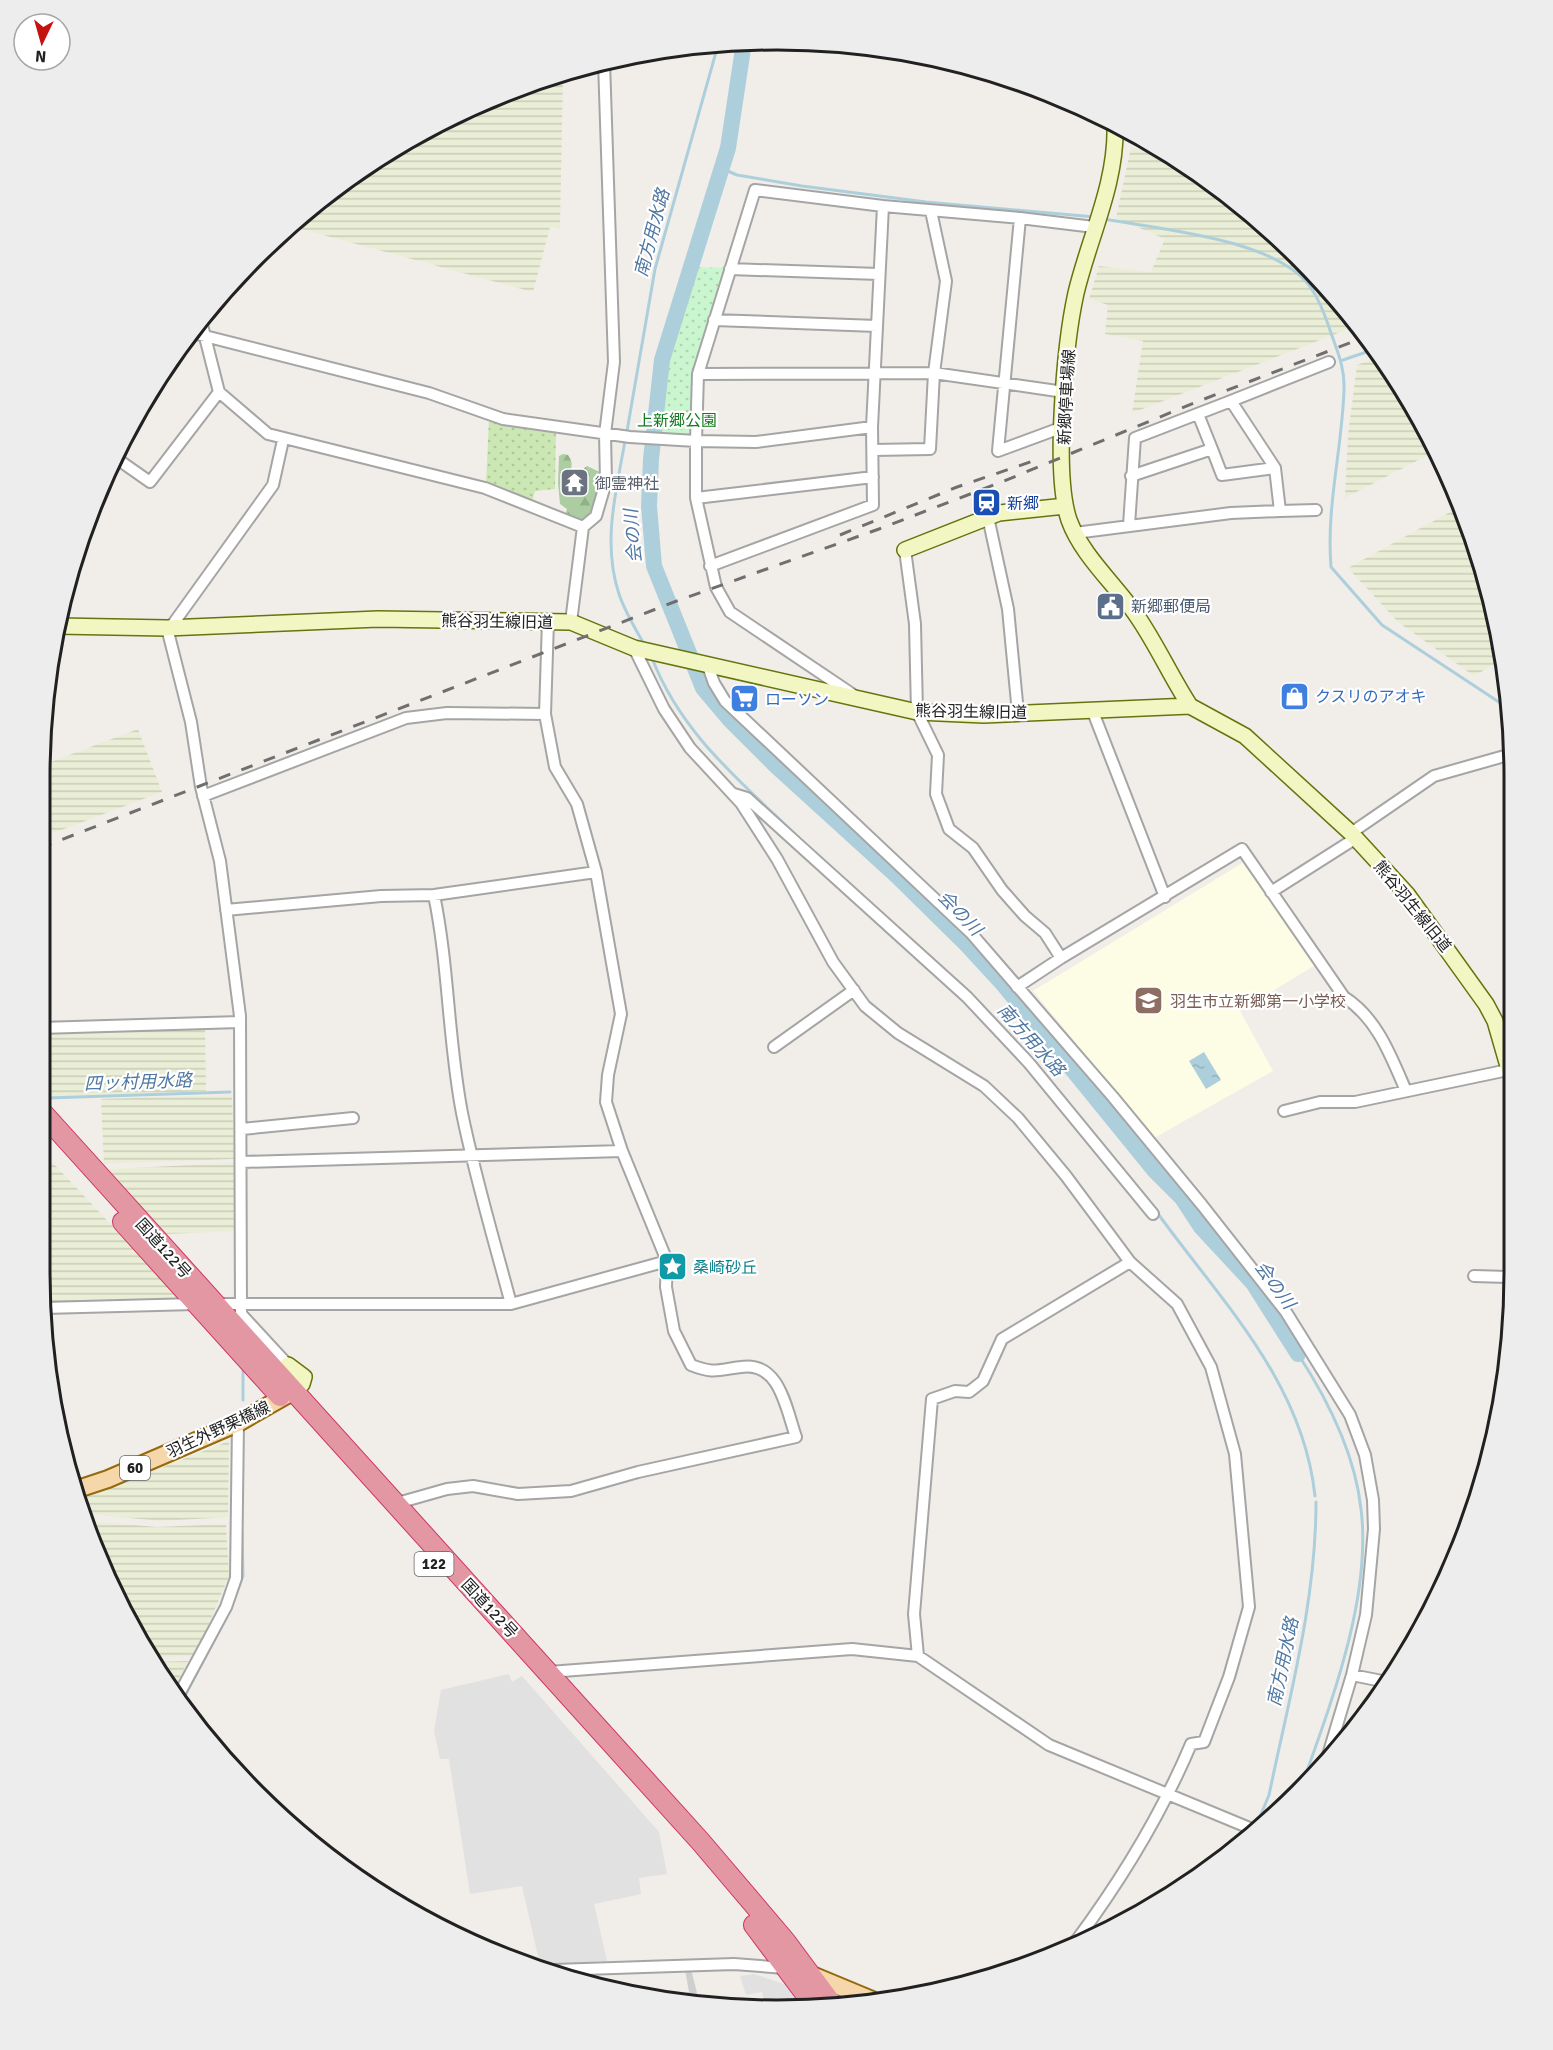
<svg xmlns="http://www.w3.org/2000/svg" width="1553" height="2050" font-family="Signika,'Noto Sans JP',sans-serif">
	<defs>
		<pattern id="farmland-rules" width="6" height="5" patternUnits="userSpaceOnUse" patternTransform="scale(1.5)"><rect width="6" height="5" fill="#ebeed6"/><path d="M0 2.5h6" fill="none" stroke="#c9ccb7"/></pattern>
		<pattern id="grass-dots" width="8" height="8" patternUnits="userSpaceOnUse" patternTransform="scale(1.5)"><rect width="8" height="8" fill="#cbe7b3"/><path d="M2 2h.1M6 6h.1" fill="none" stroke="#aec69a" stroke-width="1.8" stroke-linecap="round"/></pattern>
		<pattern id="forest-firs" width="22" height="20" patternUnits="userSpaceOnUse" patternTransform="scale(1.5)"><rect width="22" height="20" fill="#accda1"/><path d="M5 1l3.5 6h-7zM16 11l3.5 6h-7z" fill="#94b08a"/></pattern>
		<pattern id="park-dots" width="8" height="8" patternUnits="userSpaceOnUse" patternTransform="scale(1.5)"><rect width="8" height="8" fill="#caf6cf"/><path d="M2 2h.1M6 6h.1" fill="none" stroke="#add3b1" stroke-width="1.8" stroke-linecap="round"/></pattern>
		<pattern id="water-ripples" width="26" height="14" patternUnits="userSpaceOnUse" patternTransform="scale(1.5)"><rect width="26" height="14" fill="#adcfdb"/><path d="M2 4q2-2 4 0t4 0M15 11q2-2 4 0t4 0" fill="none" stroke="#95b1bc"/></pattern>
	</defs>
	<rect width="100%" height="100%" fill="#f1eee9"/>
	<path fill="#fdfde5" d="M1249,859l68,105 -77,47 33,60 -119,67 -121,-147z"/>
	<path fill="#cfcfcf" d="M691,1969l8,32 -28,-2 -1,-2 19,-5 -4,-22z"/>
	<path fill="url(#farmland-rules)" d="M563,74l-3,154 -10,-1 -17,65 -243,-66 76,-63 128,-68z
		M1131,147l42,9 13,7 112,92 58,71 -224,87 11,-72 -38,-7 3,-29 -19,-6 10,-33 52,6 14,-33 -49,-21z
		M1381,356l8,9 43,88 -87,45 3,-63 9,-70z
		M1459,507l16,32 28,120 -29,17 -76,-54 -50,-54z
		M138,729l24,63 -122,46v-72z
		M40,866l5,160 -5,1z
		M205,1025l1,66 -159,6 -7,-11v-56z
		M232,1095l2,64 -130,5 -3,-65z
		M39,1148l142,151 -138,4 -4,-30z
		M235,1163l2,68 -72,3 -57,-65z
		M229,1441l-1,76 -65,4 -78,-7 -6,-14z
		M88,1521l69,6 69,-3 3,52 -34,80 -47,1 -10,-14z
		M188,1661l-15,30 -21,-29z"/>
	<path fill="url(#grass-dots)" d="M489,418l67,13 -1,58 -20,2 -3,11 -46,-17z"/>
	<path fill="url(#forest-firs)" d="M563,454l5,1c8,11 1,16 -3,26l4,10 11,-1v-19l7,-5 15,7c1,18 -5,38 -20,49l-17,-7 2,-6 -7,-5 -2,-21 1,-27z"/>
	<path fill="url(#park-dots)" d="M697,267l31,1 -33,106v65l-37,-1 10,-84z"/>
	<path fill="#e1e1e1" d="M509,1674l3,8 10,-6 137,156 8,42 -28,4 2,16 -47,10 13,57 -67,4 -18,-79 -52,8 -21,-135h-9l-6,-28 7,-41z
		M754,1974l33,11 17,23 -38,-2 -4,-14 -16,3 -6,-19z"/>
	<path fill="url(#water-ripples)" d="M1204,1052l17,28 -15,9 -17,-28z"/>
	<g fill="none" stroke-linecap="round" stroke-linejoin="round">
		<path stroke="#adcfdb" stroke-width="3" d="M723,169l14,6 65,11 124,16 169,15
			M1104,219c55,10 174,20 207,69 9,13 14,27 19,42 7,21 15,37 14,60 -2,60 -18,117 -13,177l51,58 126,83
			M1383,359l30,56
			M1343,360l32,-11
			M627,431l28,-162 63,-224
			M625,441c-9,51 -23,102 -6,153 6,18 16,34 25,50
			M652,658c30,78 92,126 150,183
			M954,978l13,12
			M974,997l52,56
			M47,1098l183,-6
			M1086,1125l63,76
			M1156,1211c64,89 147,170 159,285
			M1298,1354c30,46 57,100 63,155 11,88 -30,194 -59,276
			M243,1400v-30
			M230,1611l13,-35 -1,-46
			M181,1703l44,-83
			M1257,1824l12,-29c20,-97 47,-192 47,-293"/>
		<path stroke="#adcfdb" stroke-width="16" d="M744,42l-16,106 -66,212 -11,99 -2,47 5,60 49,122 27,32 45,45 122,111 70,69 35,38 152,187 28,28 19,29 52,56 45,71"/>
		<defs>
			<path id="street" d="M1020,218l-22,233 65,-24
				M730,269l149,5
				M200,317l19,75 49,42 217,54 98,39
				M714,320l163,6
				M189,332l240,61 74,26 127,18 66,4 2,-67 236,-1 130,19
				M698,374l57,-184 128,16
				M1231,401l98,-39
				M283,440l-10,45 -100,139 -6,4 24,94 10,65 19,74 20,155 1,298 47,51
				M1212,449l10,26 53,-7
				M873,450l57,-1 4,-76 12,-92 -15,-70
				M113,456l37,26 69,-90
				M1131,476l81,-27 -14,-35
				M696,498l177,-21
				M1280,511l36,-1
				M988,517l20,92 10,104
				M1075,533l156,-20 49,-2 -5,-43 -44,-67 -96,37 -6,87
				M905,550l10,74 2,88 21,43 -2,39 13,35 24,19 29,42 23,26 20,17 16,25
				M710,566l163,-61 -1,-78
				M571,622l12,-95 13,-11 10,-34 -1,-48 9,-72 -10,-300
				M634,648l30,61 26,39 51,55 36,56 56,103 32,44 33,27 86,53 34,32 48,58 64,86 47,42 34,63 24,87 14,153 -20,70 -25,65 -13,2c-30,71 -69,135 -115,197
				M707,663l7,20 11,18 246,232 142,164 89,108 84,107 64,103 15,40 8,45 1,29 -8,86 -14,60 -27,90
				M852,694l-122,-82 -14,-25 -20,-89v-57l60,1 116,-15 11,-221 137,12 74,9
				M1093,712l72,185
				M734,794l13,4 220,199 62,66 124,151
				M203,796l203,-78 41,-5 98,1 3,-93
				M1351,833l83,-57 74,-21
				M1271,892l85,-54
				M434,895c15,72 14,146 28,218 13,64 32,127 49,191
				M226,910l155,-14 53,-1 162,-23
				M1017,987l44,-29 181,-109 102,148c33,21 47,59 62,94
				M40,1028l200,-6
				M774,1047l80,-57
				M1284,1111l36,-9h35l153,-32
				M242,1129l111,-11
				M242,1162l380,-11
				M1474,1276l34,1
				M215,1304h296l156,-43
				M44,1308l151,-4
				M394,1504l53,-15 26,-3 45,8 53,-3 67,-19 158,-35c-10,-28 -16,-76 -55,-70 -24,3 -27,7 -50,-2l-17,-34 -8,-44 1,-26 -45,-110 -16,-49 2,-27 13,-61 -25,-142 -19,-68 -22,-37 -10,-53
				M918,1656l-4,-42 18,-215 23,-8 14,1 14,-11 19,-42 128,-77
				M549,1672l303,-23 66,7 131,89 203,84
				M1352,1675l35,7
				M177,1698l49,-91 10,-29 2,-155
				M554,1970l180,-6 51,4"/>
			<path id="secondary" d="M1115,125c2,58 -26,113 -39,168 -11,50 -23,180 -7,227 13,36 47,65 68,96 20,29 34,61 53,90
				M905,550l94,-37 66,-7
				M58,626l109,2 211,-9 193,3 63,26 283,64 67,3 206,-9 55,30 106,97 56,61 79,110 9,17 13,45
				M288,1365l16,12 -2,7 -9,7"/>
			<path id="primary" d="M75,1490l33,-11 130,-56 54,-31
				M807,1973l65,27"/>
			<path id="highway" d="M39,1109l661,732 85,100 49,66
				M123,1222l157,174
				M754,1925l63,84"/>
		</defs>
		<use href="#street" stroke="#a5a5a5" stroke-width="14"/>
		<use href="#secondary" stroke="#66740d" stroke-width="18"/>
		<use href="#primary" stroke="#946a0b" stroke-width="20"/>
		<use href="#highway" stroke="#d03566" stroke-width="22"/>
		<use href="#street" stroke="#fff" stroke-width="10"/>
		<use href="#secondary" stroke="#f2f6c2" stroke-width="15"/>
		<use href="#primary" stroke="#f6d7a9" stroke-width="16"/>
		<use href="#highway" stroke="#e297a3" stroke-width="20"/>
		<path stroke="#6f6f6f" stroke-width="3" stroke-dasharray="12 12" stroke-linecap="butt" d="M840,535l117,-48 79,-27
			M40,848l634,-246 205,-73 125,-48 190,-78 171,-66"/>
	</g>
	<defs>
		<symbol id="temple-square" viewBox="-11 -11 22 22"><rect x="-9" y="-9" width="18" height="18" rx="4" fill="#6b7280" stroke="#fff"/><path d="M0-6L5-2H3V0L6.5 2.5H4V6H1.5V3h-3V6H-4V2.5H-6.5L-3 0V-2H-5Z" fill="#fff"/></symbol>
		<symbol id="station-square" viewBox="-11 -11 22 22"><rect x="-9" y="-9" width="18" height="18" rx="4" fill="#1a4fb4" stroke="#fff"/><path d="M-3-6H3Q5-6 5-4V2Q5 4 3 4L4.5 6H3L1.5 4h-3L-3 6H-4.5L-3 4Q-5 4-5 2V-4Q-5-6-3-6ZM-3.5-4v3h7v-3ZM-3.5 1v1.5H-2V1ZM2 1v1.5H3.5V1Z" fill="#fff"/></symbol>
		<symbol id="civic-square" viewBox="-11 -11 22 22"><rect x="-9" y="-9" width="18" height="18" rx="4" fill="#5c6f8a" stroke="#fff"/><path d="M-.6-6.5H3V-4.5H.6V-3L4-1V1h2V6H-6V1h2V-1L-.6-3ZM-1.2 2.5V6h2.4V2.5Z" fill="#fff"/></symbol>
		<symbol id="shop-square" viewBox="-11 -11 22 22"><rect x="-9" y="-9" width="18" height="18" rx="4" fill="#3f7fe0" stroke="#fff"/><path d="M-5-2.5h2.3a2.7 3.5 0 0 1 5.4 0H5L5.5 6h-11ZM-1.5-2.5h3a1.5 2.3 0 0 0-3 0Z" fill="#fff"/></symbol>
		<symbol id="supermarket-square" viewBox="-11 -11 22 22"><rect x="-9" y="-9" width="18" height="18" rx="4" fill="#3f7fe0" stroke="#fff"/><path d="M-6-5.5h2.5l.6 2H6L4.5 2H-2.5L-4.4-4H-6ZM-1.5 3.2a1.3 1.3 0 1 0 .1 0ZM3 3.2a1.3 1.3 0 1 0 .1 0Z" fill="#fff"/></symbol>
		<symbol id="school-square" viewBox="-11 -11 22 22"><rect x="-9" y="-9" width="18" height="18" rx="4" fill="#8d6e63" stroke="#fff"/><path d="M0-5L7-2L0 1L-7-2ZM-4 1L0 2.5L4 1V4Q0 6-4 4Z" fill="#fff"/></symbol>
		<symbol id="sight-square" viewBox="-11 -11 22 22"><rect x="-9" y="-9" width="18" height="18" rx="4" fill="#0f9aa8" stroke="#fff"/><path d="M0-6L1.8-2.2L6-1.7L2.9 1.2L3.7 5.4L0 3.3L-3.7 5.4L-2.9 1.2L-6-1.7L-1.8-2.2Z" fill="#fff"/></symbol>
	</defs>
	<g fill-rule="evenodd">
		<use href="#temple-square" x="558" y="466" width="33" height="33"/>
		<use href="#station-square" x="970" y="486" width="33" height="33"/>
		<use href="#civic-square" x="1094" y="590" width="33" height="33"/>
		<use href="#shop-square" x="1278" y="680" width="33" height="33"/>
		<use href="#supermarket-square" x="728" y="682" width="33" height="33"/>
		<use href="#school-square" x="1132" y="984" width="33" height="33"/>
		<use href="#sight-square" x="656" y="1250" width="33" height="33"/>
	</g>
	<g text-anchor="middle" stroke-width="4.5" stroke-linejoin="round" paint-order="stroke">
		<g fill="#fff" stroke="#646464" stroke-width="1.5">
			<rect x="120" y="1456" width="30" height="24" rx="4.5"/>
			<rect x="414.5" y="1552" width="39" height="24" rx="4.5"/>
		</g>
		<g font-size="15" font-weight="bold" fill="#212121">
			<text x="135" y="1473">60</text>
			<text x="434" y="1569">122</text>
		</g>
		<g font-size="16" fill="#212121" stroke="#fff">
			<text transform="translate(1066 397) rotate(-87)" y="6">新郷停車場線</text>
			<text transform="translate(497 621) rotate(1)" y="6">熊谷羽生線旧道</text>
			<text transform="translate(971 711) rotate(1)" y="6">熊谷羽生線旧道</text>
			<text transform="translate(1413 906) rotate(51)" y="6">熊谷羽生線旧道</text>
			<text transform="translate(164 1248) rotate(48)" y="6">国道122号</text>
			<text transform="translate(218 1429) rotate(-25)" y="6">羽生外野栗橋線</text>
			<text transform="translate(490 1608) rotate(47)" y="6">国道122号</text>
		</g>
		<g font-size="16" fill="#147b1f" stroke="#fff">
			<text x="677" y="426">上新郷公園</text>
		</g>
		<g font-size="16" fill="#5b616d" stroke="#fff" text-anchor="start">
			<text x="595" y="489">御霊神社</text>
		</g>
		<g font-size="16" fill="#164399" stroke="#fff" text-anchor="start">
			<text x="1007" y="509">新郷</text>
		</g>
		<g font-size="16" fill="#4e5e75" stroke="#fff" text-anchor="start">
			<text x="1131" y="612">新郷郵便局</text>
		</g>
		<g font-size="16" fill="#366cbe" stroke="#fff" text-anchor="start">
			<text x="1315" y="702">クスリのアオキ</text>
			<text x="765" y="705">ローソン</text>
		</g>
		<g font-size="16" fill="#785e54" stroke="#fff" text-anchor="start">
			<text x="1170" y="1007">羽生市立新郷第一小学校</text>
		</g>
		<g font-size="16" fill="#0d838f" stroke="#fff" text-anchor="start">
			<text x="693" y="1273">桑崎砂丘</text>
		</g>
		<g font-size="18" font-style="italic" fill="#5078a3" stroke="#fff">
			<text transform="translate(652 233) rotate(-75)" y="6">南方用水路</text>
			<text transform="translate(633 536) rotate(-95)" y="6">会の川</text>
			<text transform="translate(960 913) rotate(46)" y="6">会の川</text>
			<text transform="translate(1031 1040) rotate(48)" y="6">南方用水路</text>
			<text transform="translate(138 1082) rotate(-2)" y="6">四ッ村用水路</text>
			<text transform="translate(1275 1285) rotate(54)" y="6">会の川</text>
			<text transform="translate(1283 1662) rotate(-78)" y="6">南方用水路</text>
		</g>
	</g>
	<path d="M0 0H1553V2050H0ZM777 50H777A727 727 0 0 1 1504 777V1273A727 727 0 0 1 777 2000H777A727 727 0 0 1 50 1273V777A727 727 0 0 1 777 50Z" fill="#ededed" fill-rule="evenodd"/>
	<path fill="none" stroke="#212121" stroke-width="3" d="M777 50H777A727 727 0 0 1 1504 777V1273A727 727 0 0 1 777 2000H777A727 727 0 0 1 50 1273V777A727 727 0 0 1 777 50Z"/>
	<g transform="translate(42 42) rotate(185)"><circle r="28" fill="#ffffff" stroke="#a6a6a6" stroke-width="1.5"/>
	<path d="M0-4.5L10 22L0 15L-10 22Z" fill="#c4130e"/>
	<text y="-9" font-size="16" font-weight="bold" text-anchor="middle" fill="#212121">N</text>
	</g>
</svg>
